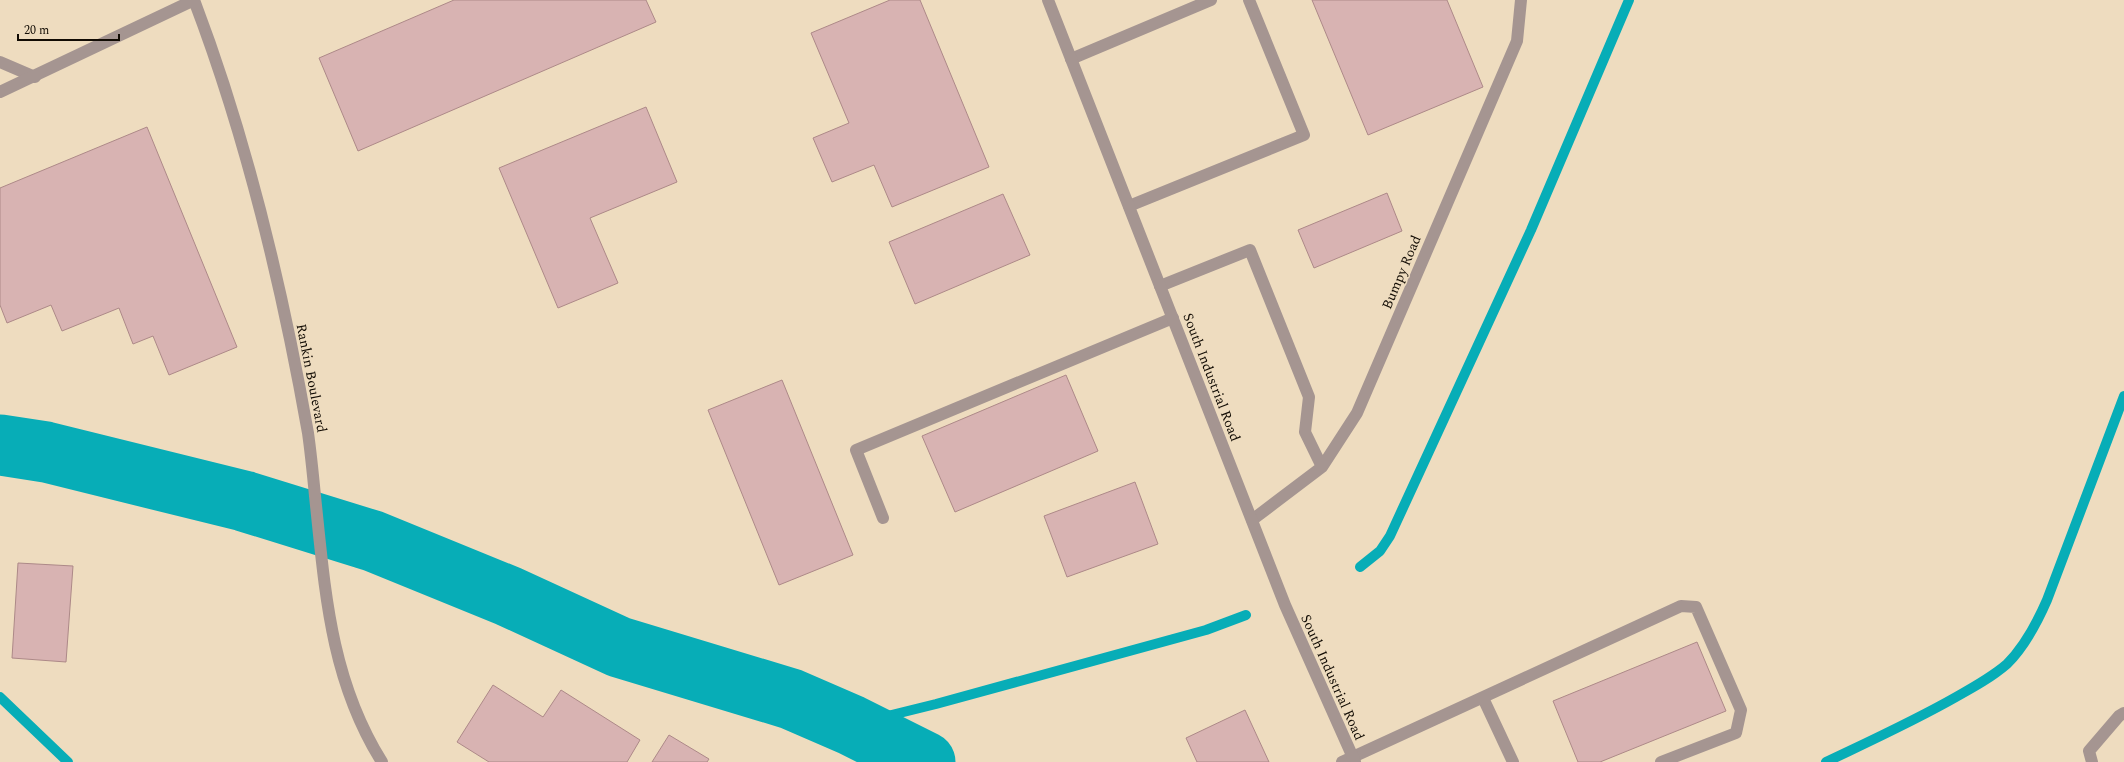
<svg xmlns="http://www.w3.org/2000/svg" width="2124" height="762" font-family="Spectral,serif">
	<rect width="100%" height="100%" fill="#eedcbf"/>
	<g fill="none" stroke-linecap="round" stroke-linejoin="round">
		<path stroke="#07adb7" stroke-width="10" d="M1360,567l20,-16 10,-15 141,-306 98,-230
			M0,697l68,65
			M851,725l85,-21 270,-74 40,-15
			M1826,762c44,-21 88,-41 130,-65 18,-10 36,-20 51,-33 18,-18 30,-41 40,-64l77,-204"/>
		<path stroke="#07adb7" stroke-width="61" d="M0,445l46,7 198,49 129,40 135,55 111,51 172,52 60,26 74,37"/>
	</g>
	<path fill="#d8b3b2" stroke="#ad8988" d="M454,0h192l10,22 -298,129 -39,-93z
		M890,0h30l69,167 -97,40 -18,-42 -42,17 -19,-44 36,-15 -38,-90z
		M1312,0h135l36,87 -115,48z
		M646,107l31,75 -87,36 28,65 -60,25 -59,-140z
		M147,127l90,220 -68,28 -16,-39 -20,8 -14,-36 -57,23 -11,-26 -44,18 -7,-18v-117z
		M1387,193l15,38 -88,37 -16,-38z
		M1003,194l27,61 -115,49 -26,-62z
		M1066,375l32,76 -143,61 -33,-76z
		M782,380l71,175 -74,30 -71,-175z
		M1135,482l23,62 -91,33 -23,-61z
		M18,563l55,3 -7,96 -54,-4z
		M1697,642l29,69 -126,51h-22l-25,-61z
		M493,685l50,32 18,-27 79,50 -13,22h-138l-32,-20z
		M1245,710l24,52h-72l-11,-24z
		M669,735l40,24 -2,3h-55z"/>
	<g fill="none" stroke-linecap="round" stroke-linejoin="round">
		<path stroke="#a59591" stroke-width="12" d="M1071,59l140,-59
			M0,62l35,15
			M1129,206l175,-71 -55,-135
			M1160,286l90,-36 59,147 -4,35 17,35
			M883,518l-27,-68 317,-132
			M1252,520l70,-53 35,-54 160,-372 4,-41
			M1483,698l30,64
			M1342,762l339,-156 15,1 45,103 -5,23 -75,29
			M2092,762l-3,-11 30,-35 5,-3"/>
		<path stroke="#a59591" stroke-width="12" d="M194,0c53,139 88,286 114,433 3,21 5,42 7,63 10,94 15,183 67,266
			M1048,0l237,605 70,157
			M0,92l194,-92"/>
	</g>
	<g text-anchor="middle" stroke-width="3" stroke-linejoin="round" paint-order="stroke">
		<g font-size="14" fill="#110b03" stroke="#eedcbf">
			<text transform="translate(1401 272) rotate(-67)" y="5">Bumpy Road</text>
			<text transform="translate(1212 377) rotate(69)" y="5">South Industrial Road</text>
			<text transform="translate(312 378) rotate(79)" y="5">Rankin Boulevard</text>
			<text transform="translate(1333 677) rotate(66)" y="5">South Industrial Road</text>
		</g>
	</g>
	<path d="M18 34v6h101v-6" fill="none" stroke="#110b03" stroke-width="2"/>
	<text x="24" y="34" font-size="12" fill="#110b03" stroke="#eedcbf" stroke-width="3" paint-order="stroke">20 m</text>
</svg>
